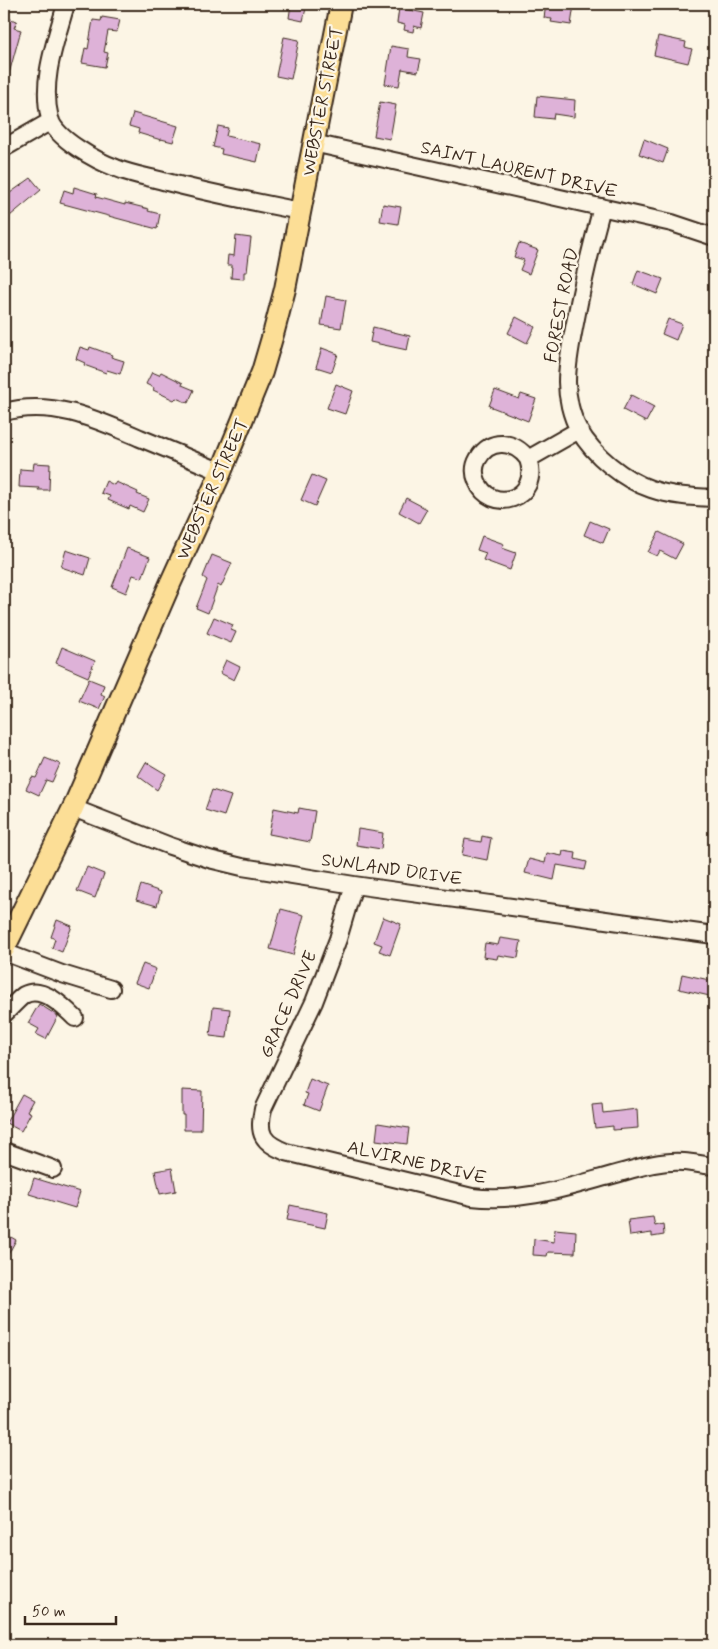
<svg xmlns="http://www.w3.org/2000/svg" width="718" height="1649" font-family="Mynerve,sans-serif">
	<rect width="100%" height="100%" fill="#fcf5e5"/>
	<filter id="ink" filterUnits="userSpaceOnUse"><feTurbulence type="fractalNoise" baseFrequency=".02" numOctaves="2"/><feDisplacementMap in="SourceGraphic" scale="10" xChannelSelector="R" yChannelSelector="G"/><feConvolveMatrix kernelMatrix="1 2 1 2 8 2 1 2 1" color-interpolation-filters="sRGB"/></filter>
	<g filter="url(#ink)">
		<path fill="#deb2d8" stroke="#3b2a1e" d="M291,4h16l-4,17 -14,-3z
			M546,4l28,1 -3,20 -20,-3 1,-3 -8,-1z
			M399,8l25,5 -3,15 -7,-2 -1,6 -9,-2 1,-5 -8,-2z
			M4,17l13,4 -3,7 7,2 -14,51 -3,-1z
			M102,17l18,3 -3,12 -9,-1 -4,21 4,1 -3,14 -23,-4 3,-15 3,1 5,-29 8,1z
			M658,36l28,6 -1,5 7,2 -4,14 -34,-8z
			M284,37l15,3 -8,39 -15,-3z
			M391,46l18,3 -1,8 13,2 -3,13 -16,-3 -3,17 -14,-2z
			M537,96l38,4 -1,17 -20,-3 -1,5 -18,-2z
			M380,102l16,3 -6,34 -16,-3z
			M133,113l45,13 -5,16 -12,-3v1l-23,-7 1,-4 -10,-3z
			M218,126l10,2 -2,8 35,8 -4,18 -36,-8 1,-5 -9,-2z
			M644,139l24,10 -5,14 -24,-9z
			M31,178l10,12 -37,31v-36l6,8z
			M74,187l23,7 -1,3 29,8v-2l24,6 -1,2 12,3 -3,15 -97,-26 4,-13 9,3z
			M383,204l18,3 -3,17 -18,-3z
			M236,236l15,2 -4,34h-3v7l-13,-1 1,-13h-5l1,-10 6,1z
			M519,243l19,7 -9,24 -9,-4 4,-10 -10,-3z
			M638,270l25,9 -6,15 -24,-10z
			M326,296l20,4 -5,28 -20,-3z
			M516,317l19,10 -8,16 -19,-10z
			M668,319l14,5 -6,16 -14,-6z
			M373,327l37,9 -3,14 -37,-8z
			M80,347l9,3 1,-3 22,8 -1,2 13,4 -4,13 -13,-4 -1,3 -22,-8 1,-2 -9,-4z
			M322,348l16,6 -6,18 -16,-5z
			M152,372l7,3 2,-3 22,11 -1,2 12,5 -6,13 -12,-5 -2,2 -21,-10 1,-2 -8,-4z
			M336,384l17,7 -8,23 -18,-6z
			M495,390l24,9 2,-5 15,5 -8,22 -39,-15z
			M631,395l23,12 -8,15 -23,-12z
			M34,463l16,1 -1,26h-11l1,-2 -20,-1 1,-18 13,1z
			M312,475l14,6 -11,25 -14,-6z
			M106,481l8,4 2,-3 22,10 -1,2 12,5 -6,13 -13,-6 -1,3 -21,-9 2,-4 -9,-3z
			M406,498l21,11 -8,14 -20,-11z
			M590,521l19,8 -6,14 -19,-8z
			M659,532l24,12 -8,15 -15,-8 -3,5 -9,-4z
			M482,536l22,8 -2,4 14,5 -6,17 -27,-10 3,-7 -9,-3z
			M127,548l23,9 -8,21 -9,-3 -7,18 -14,-6z
			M66,550l24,8 -5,17 -24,-8z
			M212,555l20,8 -11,24 -3,-2 -10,28 -12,-5 11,-28 -4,-3z
			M214,617l19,8 -2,5 5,2 -5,11 -24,-10z
			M62,647l33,14 -7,16 -32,-14z
			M226,660l14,7 -6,13 -14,-7z
			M89,679l15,6 -3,9 4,2 -6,13 -20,-8z
			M45,758l15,6 -8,18 -6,-2 -7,15 -13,-6 6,-12 4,1z
			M146,762l20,12 -9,16 -19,-14z
			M212,790l19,6 -7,20 -19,-6z
			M274,808l24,5 1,-5 16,3 -5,31 -41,-8z
			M358,829l25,4 -2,16 -25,-4z
			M482,836l9,2 -4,22 -25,-5 3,-16 16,3z
			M563,851l13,2 -1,6 12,3 -2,8 -28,-5 -3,15 -29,-7 4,-14 16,4 2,-10 15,3z
			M87,867l17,7 -9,24 -18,-7z
			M141,885l20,7 -4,14 -21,-6z
			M281,909l23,6 -11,40 -23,-6z
			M383,917l18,7 -11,31 -11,-4 3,-6 -8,-3z
			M57,920l15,6 -10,26 -10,-4 3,-9 -4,-2z
			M500,938l21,3 -3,17 -20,-3 -1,4 -14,-2 2,-14 13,2z
			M143,964l13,5 -7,19 -14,-5z
			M682,974l32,7v16l-35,-8z
			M39,1004l19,12 -12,23 -10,-5 3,-5 -11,-6z
			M213,1007l17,2 -3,29 -17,-2z
			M310,1079l18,7 -9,25 -15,-6 4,-11 -3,-1z
			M182,1090l20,1 -1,39h-17v-15h-2z
			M22,1094l11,6 -6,11 4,2 -10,18 -15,-8z
			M602,1104l1,9 34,-4 1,19 -25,2v-4l-18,2 -3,-23z
			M378,1123l31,5 -2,16 -31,-4z
			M172,1168l4,23 -16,3 -5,-23z
			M34,1178l46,14 -5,16 -46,-14z
			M290,1205l38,8 -3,15 -38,-8z
			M653,1217l2,9 8,-2 1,11 -12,2v-4l-22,3 -2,-16z
			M555,1229l21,2 -1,22 -27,-1 -1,4 -14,-1 1,-16 20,3z
			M4,1233l12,7 -12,22z"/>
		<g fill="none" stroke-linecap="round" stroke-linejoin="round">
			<defs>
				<path id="minor" d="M66,4c-10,37 -26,76 -16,115 6,20 47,42 66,49 14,6 32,9 47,13 46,12 91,21 137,30
					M313,143l359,80 42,14
					M4,148l47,-27
					M602,207c-10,37 -19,74 -26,111 -4,21 -9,42 -9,64 0,15 4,34 12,48 14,25 45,50 72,59 20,7 42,8 63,9
					M4,412c48,-13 92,7 136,26 27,11 54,22 81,34
					M528,459c14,41 -38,56 -51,22 -3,-7 -3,-15 1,-22 12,-22 37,-18 50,0l51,-29
					M73,808l97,38 39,13 33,8 112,18 360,50
					M354,885l-16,54 -24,63 -51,107c-6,25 0,34 23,43l186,45c50,6 96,-10 144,-23 21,-6 45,-14 68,-12 10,1 20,3 30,4
					M4,952l58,22 49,15
					M4,1014c6,-5 13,-14 20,-19 18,-10 40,12 51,23
					M4,1151l49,18"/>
				<path id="major" d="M4,949l69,-141 97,-224 51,-112 41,-100 12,-41 11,-42 56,-285"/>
			</defs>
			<use href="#minor" stroke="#3b2a1e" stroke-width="20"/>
			<use href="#major" stroke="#3b2a1e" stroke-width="24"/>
			<use href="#minor" stroke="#fcf5e5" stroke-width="16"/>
			<use href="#major" stroke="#fcde96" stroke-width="20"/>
		</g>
	</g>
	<g text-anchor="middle" stroke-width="4.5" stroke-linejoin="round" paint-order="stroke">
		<g font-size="18" fill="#3b2a1e" stroke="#fcf5e5">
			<text transform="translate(322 101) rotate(-79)" y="6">WEBSTER STREET</text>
			<text transform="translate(519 169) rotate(13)" y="6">SAINT LAURENT DRIVE</text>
			<text transform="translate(561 305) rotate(-79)" y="6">FOREST ROAD</text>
			<text transform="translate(212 489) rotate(-66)" y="6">WEBSTER STREET</text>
			<text transform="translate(392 869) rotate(8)" y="6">SUNLAND DRIVE</text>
			<text transform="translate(288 1004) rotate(-66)" y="6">GRACE DRIVE</text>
			<text transform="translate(417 1162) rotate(13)" y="6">ALVIRNE DRIVE</text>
		</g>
	</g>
	<rect width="718" height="1649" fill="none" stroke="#fcf5e5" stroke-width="20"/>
	<rect x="10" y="10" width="698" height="1629" fill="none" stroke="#3b2a1e" stroke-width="2" filter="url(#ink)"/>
	<path d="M25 1616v8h91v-8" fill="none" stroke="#3b2a1e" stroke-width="2.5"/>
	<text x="32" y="1616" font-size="15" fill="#3b2a1e" stroke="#fcf5e5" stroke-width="4" paint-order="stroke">50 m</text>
</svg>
